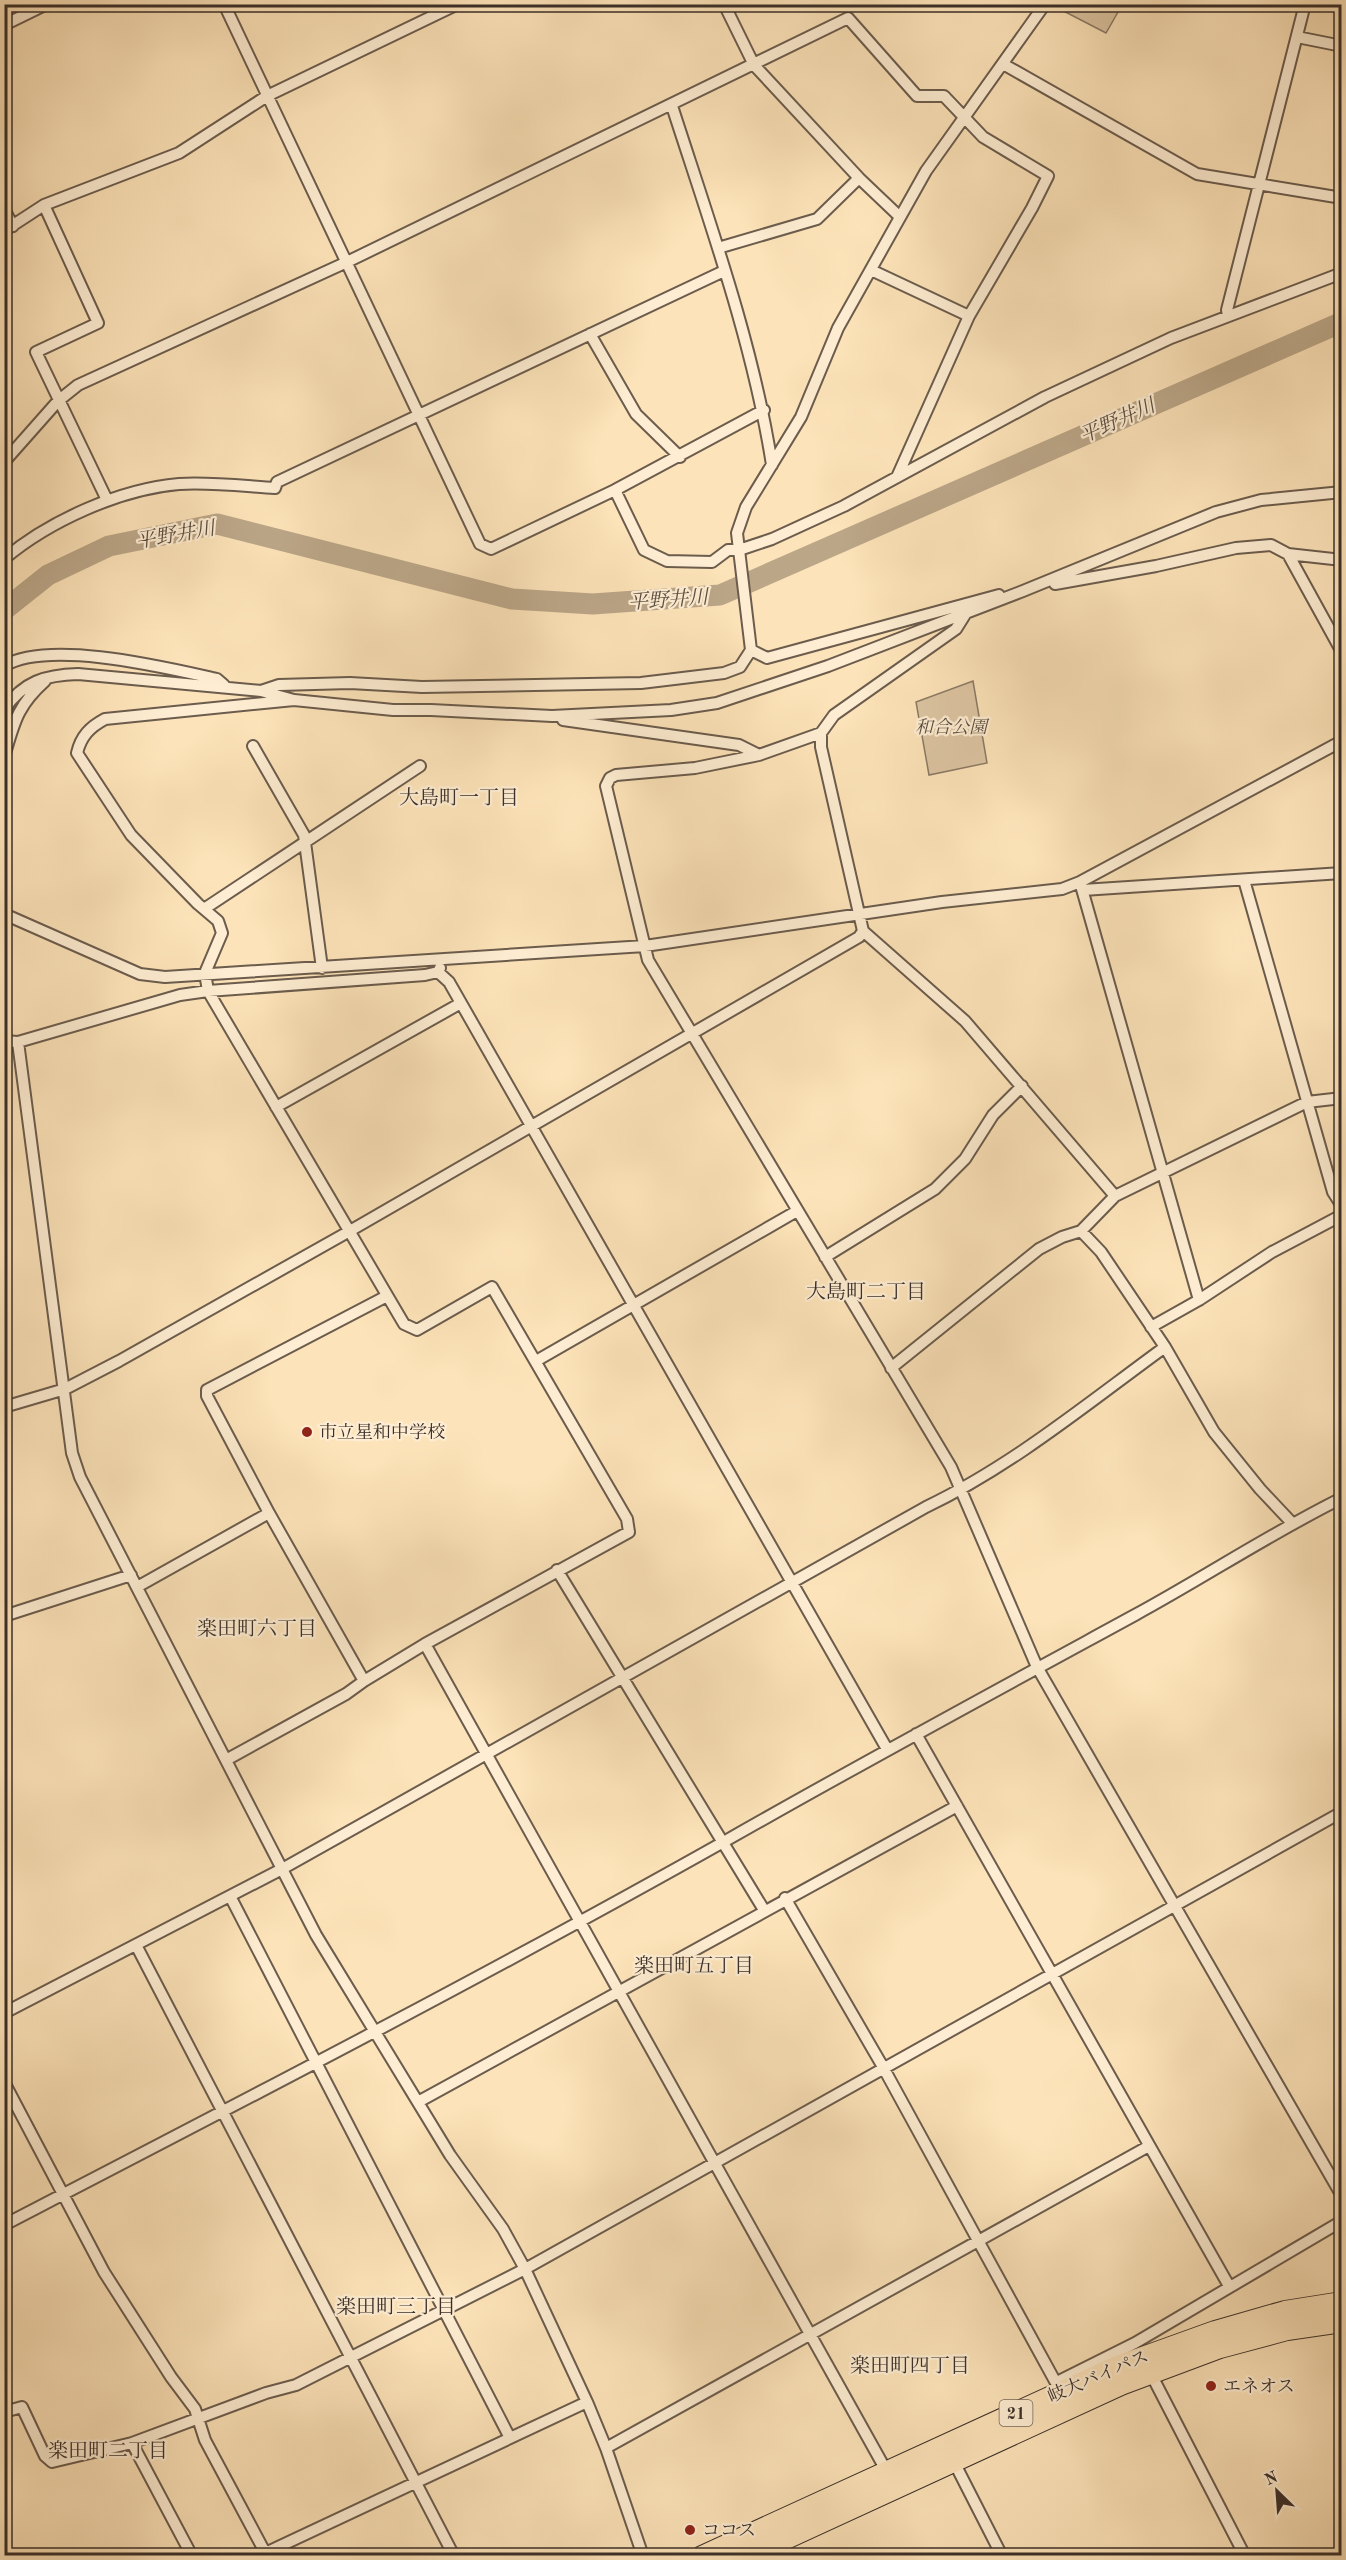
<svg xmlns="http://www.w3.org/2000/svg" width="1346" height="2560" font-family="'Old Standard TT','Noto Serif JP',serif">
	<rect width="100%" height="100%" fill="#fde3b9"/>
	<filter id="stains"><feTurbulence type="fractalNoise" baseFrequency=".00333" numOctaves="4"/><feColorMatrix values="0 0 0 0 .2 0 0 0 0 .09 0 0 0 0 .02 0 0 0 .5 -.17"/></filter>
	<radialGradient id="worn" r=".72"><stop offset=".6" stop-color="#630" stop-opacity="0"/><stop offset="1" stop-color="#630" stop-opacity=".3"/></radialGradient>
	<path fill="#dcc4a1" stroke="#8b7a65" stroke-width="1.5" d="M1050,4l72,1 -16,28z
		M973,681l14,82 -58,12 -13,-73z"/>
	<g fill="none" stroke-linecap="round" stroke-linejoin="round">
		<path stroke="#bba688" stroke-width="21" d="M4,610l44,-35 61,-29 108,-22 295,75 81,5 127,-9 622,-273"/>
		<defs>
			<path id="street" d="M224,4l256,540 11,5 124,-59 149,-80
				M724,4l30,61 105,113 41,39
				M4,25l43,-21
				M1297,37l45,9
				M1003,64l194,110 145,24
				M672,106c38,118 81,237 100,359
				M44,205l54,118 -62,29 71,148
				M4,209l9,17
				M4,231l40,-26 135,-52 88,-57 191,-92
				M718,248l99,-29 42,-41
				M871,270l98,46
				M1228,316l-1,-6 78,-306
				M590,334l46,80 44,43
				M4,462l54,-61 20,-16 269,-123 501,-244 69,78h27l39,41 65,39 -16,32 -63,108 -72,161
				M615,490l29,60 23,11 45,1 16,-12h11l33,-11 72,-33 201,-109 126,-59 171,-65
				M1288,554l54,98
				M4,559c45,-38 116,-70 175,-75 31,-2 64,2 96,4l2,-6 447,-211
				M1055,584l101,-18 80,-18 35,-3 17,9 54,6
				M751,650l16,8 232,-63
				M4,666c45,-27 163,2 213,13l7,6
				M261,691l18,-6 71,-2 72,4 219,-4 83,-10 16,-6 11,-17 -14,-117 9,-26 55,-90 37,-89 88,-157 119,-167
				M294,700l-189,19c-15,8 -24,17 -28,34l54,82 67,69 20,17 4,12 -17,40 3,18 196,333 13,6 75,-43 135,232 2,13 -204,112 -61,37 -95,-168 -62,-117v-6l180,-94
				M4,710c19,-29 42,-35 74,-36l183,17 33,9 99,10h38l121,6 119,-6 46,-7 111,-37 195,-75 193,-79 45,-12 81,-8
				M563,720l176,25 20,10 62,-22 13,-18 122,-86 10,-16
				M821,733v14l42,184 102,90 150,175
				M253,746l51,89 18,133
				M759,755l-64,13 -79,7 -6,3 -4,8 42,174 303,507 86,200 305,529
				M4,757c10,-34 13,-51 41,-76
				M1244,880l89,312 9,14
				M1080,882l119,418
				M1083,890l259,-17
				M204,909l216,-143
				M4,914l136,60 25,3 480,-31 297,-44 120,-13 18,-7 262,-141
				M438,972l11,10 12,21 426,746
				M4,1041l14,1 162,-47 28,-4 217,-16 13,-3 2,-4
				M18,1042l54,411 8,24 236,458 134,220 53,74 22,40 62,133 19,46 37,108
				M276,1107l185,-104
				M1081,1231l20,21 64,95 49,85 46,57 32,34
				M825,1257l110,-68 30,-30 28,-44 29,-29
				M1151,1327l48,-27 73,-48 70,-37
				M536,1361l261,-150
				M891,1368l148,-119 23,-12 19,-6 34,-35 192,-94 35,-4
				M4,1407l61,-18 54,-28 229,-129 511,-295 4,-6
				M557,1570l207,340
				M137,1587l132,-74
				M4,1616l127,-41
				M425,1644l462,828
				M916,1734l313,552
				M226,1760l120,-66 18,-13
				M230,1896l280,542
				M785,1898l98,169 178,325
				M136,1945l318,611
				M4,2013l278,-144 644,-362c86,-41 162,-104 239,-160
				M4,2082l100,190 67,105 24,32 10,31 62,116
				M418,2102l539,-296
				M4,2225c243,-126 485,-251 723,-385 135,-77 272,-151 408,-225 70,-38 136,-82 207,-117
				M1151,2374l94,182
				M1057,2382l78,-39 207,-122
				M4,2412l18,-5 23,49 7,6 80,-19 60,113
				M132,2443l134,-50 30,-8 229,-116 817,-457
				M606,2448l543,-302
				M954,2462l48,94
				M4,2547l3,9
				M259,2556l328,-154"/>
			<path id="highway" d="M702,2556l413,-189 100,-36 70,-20 57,-9
				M749,2556l372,-171 99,-37 67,-18 55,-8"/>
		</defs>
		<use href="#street" stroke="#6b5c4d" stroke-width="14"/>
		<use href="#highway" stroke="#3a2f29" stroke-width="22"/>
		<use href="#street" stroke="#feedd2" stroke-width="10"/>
		<use href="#highway" stroke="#fde3b9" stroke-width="20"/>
	</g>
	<g fill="#8f2418" stroke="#feedd2" stroke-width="2">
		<circle cx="307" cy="1432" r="6"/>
		<circle cx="1211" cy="2386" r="6"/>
		<circle cx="690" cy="2530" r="6"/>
	</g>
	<g text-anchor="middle" stroke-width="4.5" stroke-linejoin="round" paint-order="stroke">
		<rect fill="#feedd2" stroke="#75685c" stroke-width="1.5" x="999.5" y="2400" width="33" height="26" rx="4.5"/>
		<g font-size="16" font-weight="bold" fill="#3a2f29">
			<text x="1016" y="2419">21</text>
		</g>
		<g font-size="18" font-style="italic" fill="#5a4d41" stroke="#feedd2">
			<text x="951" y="733">和合公園</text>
		</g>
		<g font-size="18" fill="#3a2f29" stroke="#feedd2" text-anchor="start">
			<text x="319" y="1438">市立星和中学校</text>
			<text x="1223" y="2392">エネオス</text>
			<text x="702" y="2536">ココス</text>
		</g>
		<g font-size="18" fill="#3a2f29" stroke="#feedd2">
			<text transform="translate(1098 2376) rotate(-23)" y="6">岐大バイパス</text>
		</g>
		<g font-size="20" font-style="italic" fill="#5a4d41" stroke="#feedd2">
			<text transform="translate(1117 420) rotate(-24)" y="7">平野井川</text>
			<text transform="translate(175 534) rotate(-10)" y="7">平野井川</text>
			<text transform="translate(668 599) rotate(-4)" y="7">平野井川</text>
		</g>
		<g font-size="20" fill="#3a2f29" stroke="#feedd2">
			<text x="459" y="804">大島町一丁目</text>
			<text x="866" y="1298">大島町二丁目</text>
			<text x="257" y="1635">楽田町六丁目</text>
			<text x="694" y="1972">楽田町五丁目</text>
			<text x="396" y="2313">楽田町三丁目</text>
			<text x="910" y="2372">楽田町四丁目</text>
			<text x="108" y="2457">楽田町二丁目</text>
		</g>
	</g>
	<rect width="1346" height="2560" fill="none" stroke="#fde3b9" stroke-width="24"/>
	<rect x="6" y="6" width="1334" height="2548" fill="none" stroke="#3a2f29" stroke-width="3"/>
	<rect x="12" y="12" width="1322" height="2536" fill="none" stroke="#3a2f29" stroke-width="1.5"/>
	<g transform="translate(1277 2491) rotate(335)" stroke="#feedd2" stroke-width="4.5" paint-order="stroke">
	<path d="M0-4.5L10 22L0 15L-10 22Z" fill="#3a2f29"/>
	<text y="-9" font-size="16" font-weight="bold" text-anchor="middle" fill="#3a2f29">N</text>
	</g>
	<rect width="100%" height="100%" filter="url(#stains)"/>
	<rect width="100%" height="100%" fill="url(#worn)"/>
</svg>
